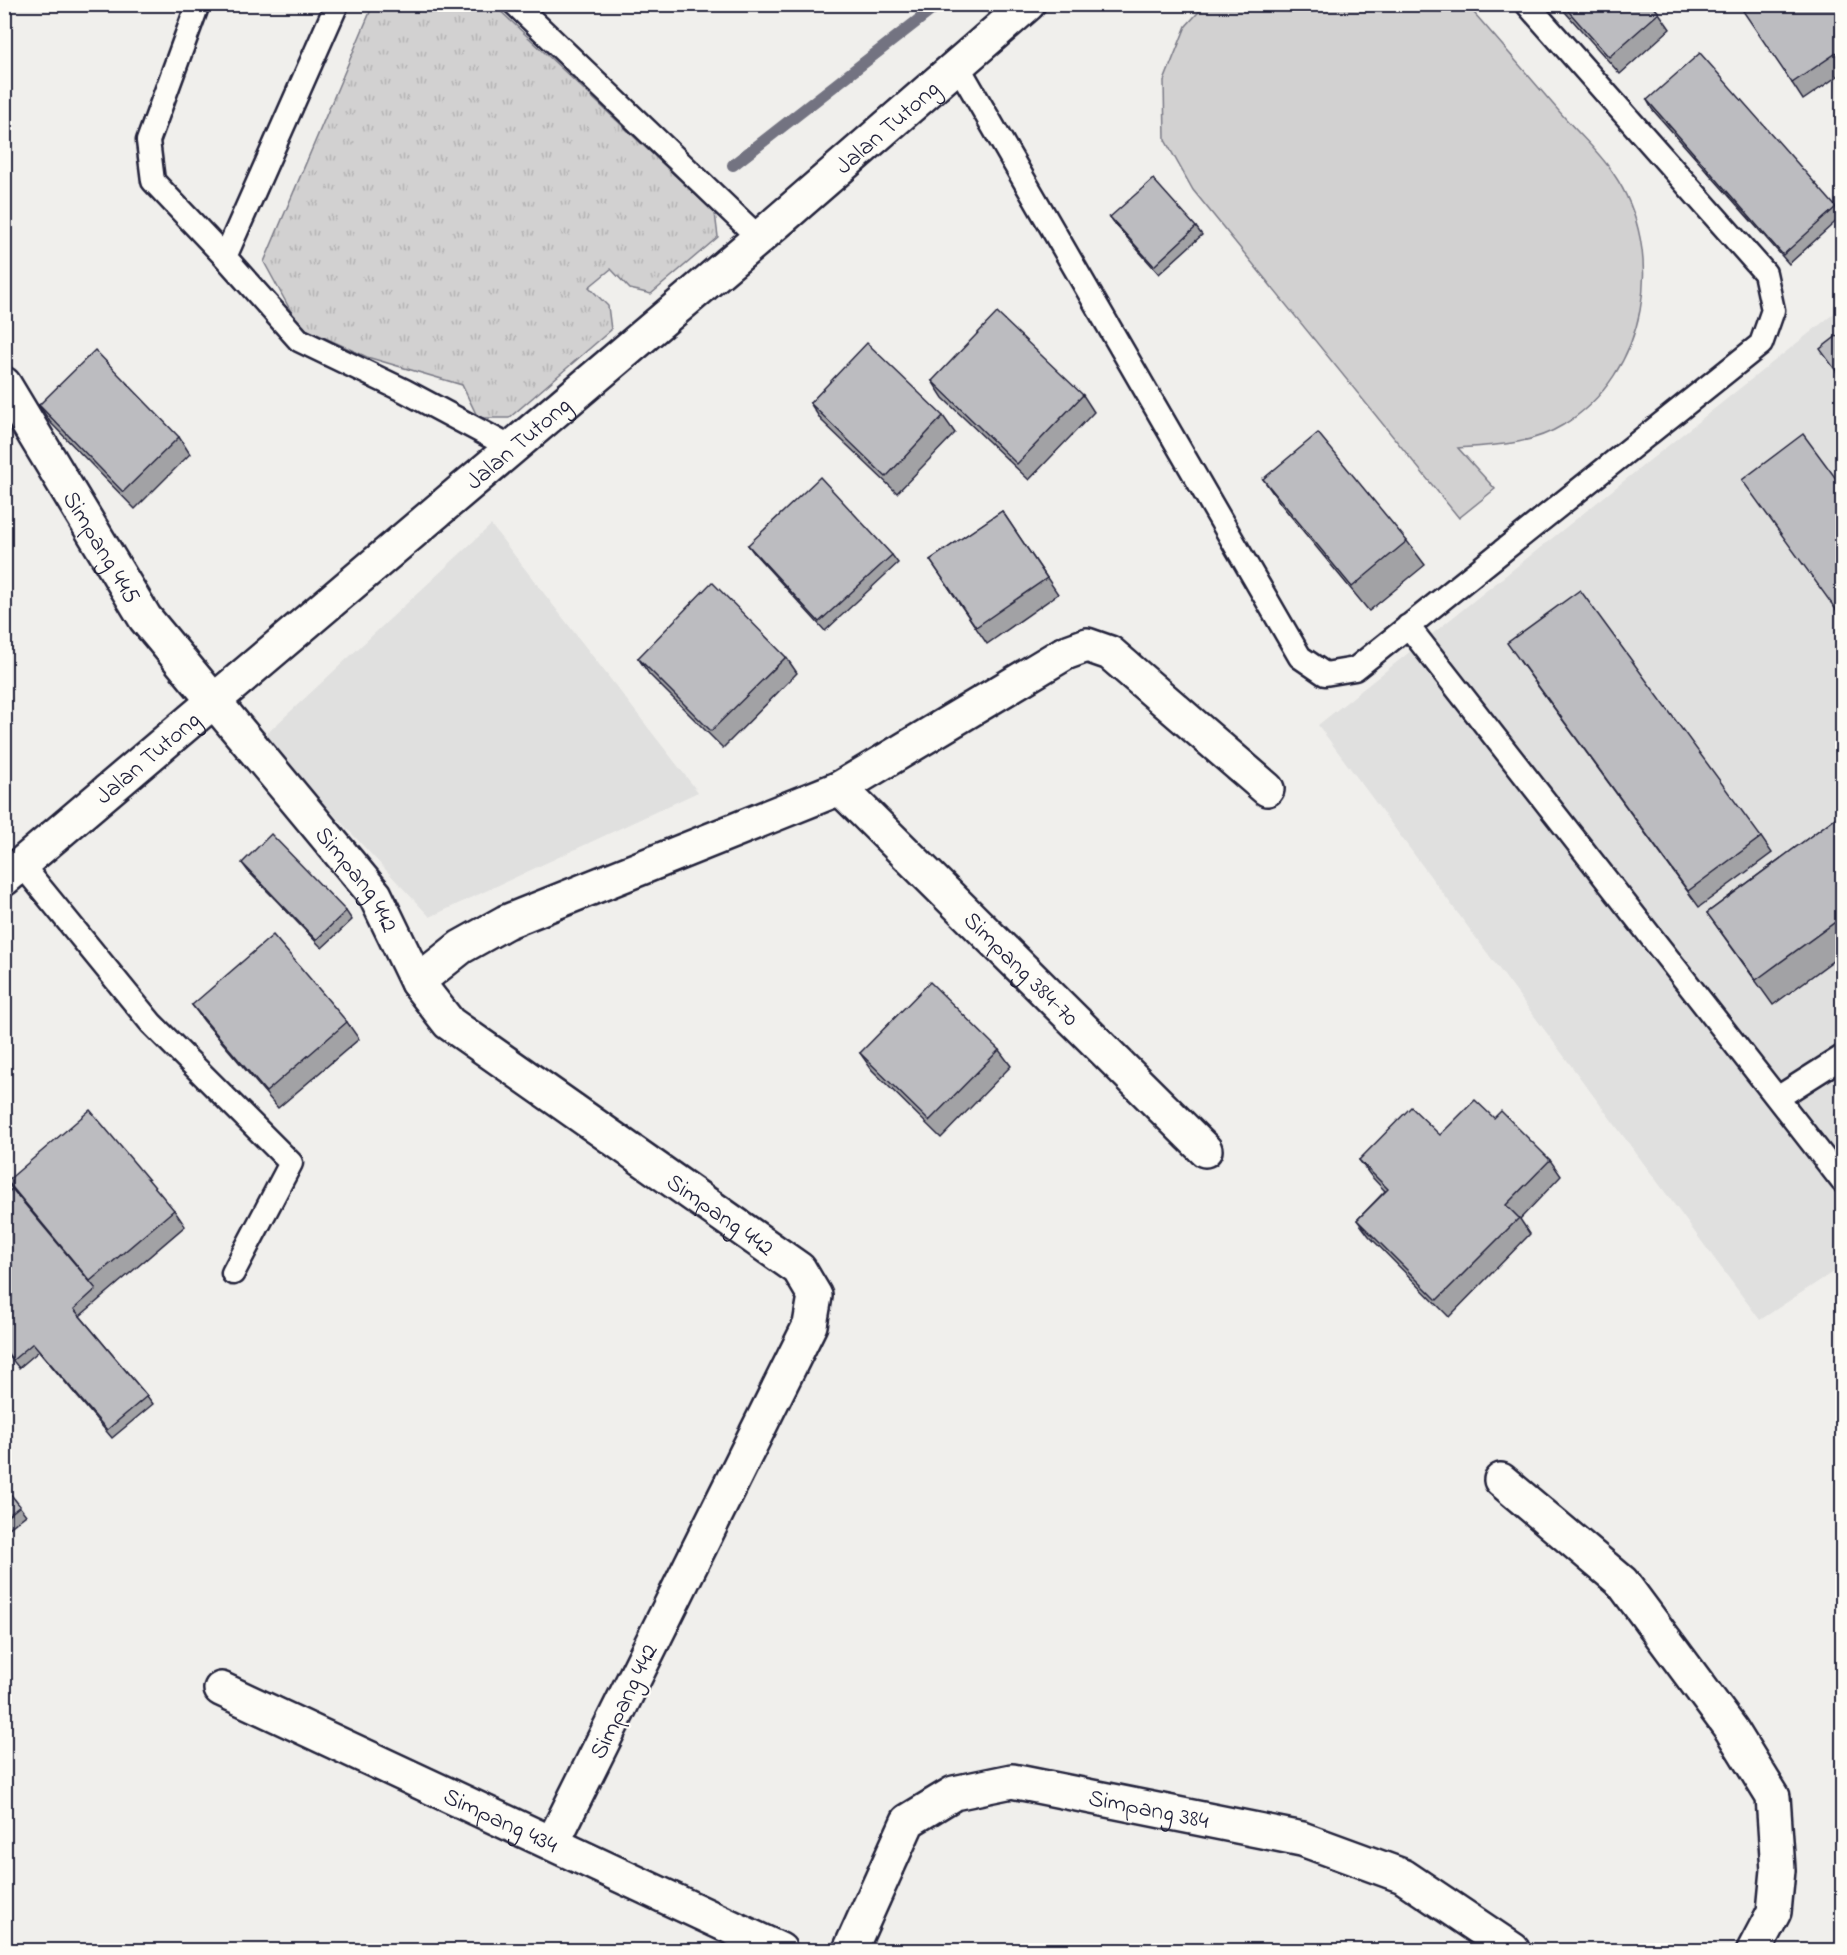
<svg xmlns="http://www.w3.org/2000/svg" width="1847" height="1955" font-family="'Indie Flower',sans-serif">
	<defs>
		<pattern id="grass-tufts" width="24" height="20" patternUnits="userSpaceOnUse" patternTransform="scale(1.5)"><rect width="24" height="20" fill="#d2d1d1"/><path d="M3 7l-1-3M5 7V3M7 7l1-3M15 17l-1-3M17 17v-4M19 17l1-3" fill="none" stroke="#b4b3b4"/></pattern>
	</defs>
	<rect width="100%" height="100%" fill="#f0efec"/>
	<filter id="ink" filterUnits="userSpaceOnUse"><feTurbulence type="fractalNoise" baseFrequency=".0167" numOctaves="2"/><feDisplacementMap in="SourceGraphic" scale="12" xChannelSelector="R" yChannelSelector="G"/><feConvolveMatrix kernelMatrix="1 2 1 2 8 2 1 2 1" color-interpolation-filters="sRGB"/></filter>
	<g filter="url(#ink)">
		<path fill="#e0e0df" d="M1842,307v959l-82,54 -442,-595z
			M491,525l207,267 -268,125 -168,-179z"/>
		<path fill="url(#grass-tufts)" stroke="#7a7a86" stroke-width="1.5" d="M373,5h121l221,208 3,24 -67,57 -21,-5 -19,-20 -22,18 19,19 3,24 -102,88h-31l-16,-33 -95,-28 -68,-31 -35,-64z"/>
		<path fill="#d2d1d1" stroke="#7a7a86" stroke-width="1.5" d="M1205,5h262c33,37 65,75 98,113 16,18 35,35 48,55 55,79 34,202 -50,252 -32,20 -68,20 -105,23l37,41 -36,29 -266,-328 -28,-50 -1,-59 22,-55z"/>
		<g fill="none" stroke-linecap="round" stroke-linejoin="round">
			<path stroke="#737381" stroke-width="12" d="M733,165l206,-161"/>
			<defs>
				<path id="service" d="M198,4l-50,137 5,40 72,76
					M337,4l-112,253 74,83 106,51 107,57
					M515,4l244,234
					M958,66l342,591 25,17 30,-5 406,-325 12,-34 -8,-37 -238,-269
					M1408,626l434,555
					M22,865l129,158 140,140 -58,110
					M1779,1097l63,-40"/>
				<g id="minor">
					<path id="s1" d="M4,384l141,234 230,277 42,87 32,41 350,246 16,27 -5,29 -257,517"/>
					<path id="s2" d="M840,788l365,362"/>
					<path d="M417,982l44,-35 45,-25 334,-134 225,-135 22,-8 23,8 157,136"/>
					<path d="M1501,1480l121,102 109,147 42,68 5,73 -4,42 -20,38"/>
					<path id="s3" d="M221,1689l559,261"/>
					<path id="s4" d="M850,1950l58,-129 46,-28 58,-12 290,58 101,37 110,74"/>
				</g>
				<g id="primary">
					<path id="s5" d="M4,879l755,-641 269,-234"/>
				</g>
			</defs>
			<use href="#service" stroke="#22223b" stroke-width="27"/>
			<use href="#minor" stroke="#22223b" stroke-width="38"/>
			<use href="#primary" stroke="#22223b" stroke-width="38"/>
			<use href="#service" stroke="#fdfcf7" stroke-width="22"/>
			<use href="#minor" stroke="#fdfcf7" stroke-width="33"/>
			<use href="#primary" stroke="#fdfcf7" stroke-width="33"/>
		</g>
		<path fill="#a2a2a5" stroke="#22223b" stroke-width="1.5" d="M1558,4h93l8,9 11,16 -50,45z
			M1842,4v69l-39,27 -11,-17z
			M1647,100l189,107 6,9 -53,48 -137,-155z
			M1110,217l86,10 6,8 -43,39 -43,-49z
			M932,381l151,14 11,17 -65,68 -86,-82z
			M810,403l133,13 12,17 -58,60 -76,-73z
			M39,405l140,32 11,17 -55,55 -85,-87z
			M1263,479l144,62 18,24 -56,46 -89,-108z
			M1002,511l56,83 -71,50 -57,-84z
			M748,545l144,10 6,8 -73,68 -71,-78z
			M786,657l11,16 -74,75 -74,-74 -11,-16z
			M1519,660l242,177 11,16 -73,54z
			M1842,813v141l-69,51 -66,-92z
			M242,863l104,48 6,9 -30,28 -74,-77z
			M192,1005l155,17 12,17 -81,69 -74,-87z
			M999,1050l12,16 -70,72 -69,-68 -12,-17z
			M1494,1118l56,42 11,16 -41,43 10,15 -81,83 -80,-81 -12,-16 28,-29 -14,-15 -12,-16z
			M7,1181l167,29 11,16 -105,90 67,80 6,8 -41,34 -73,-87 -20,17 -15,-18v-154l8,-7z
			M4,1486l22,29 -22,17z"/>
		<path fill="#bcbcc0" stroke="#22223b" stroke-width="1.5" d="M1562,4h89l8,9 -50,44z
			M1753,4h89v45l-50,34 -49,-72z
			M1700,53l136,154 -53,48 -136,-155z
			M1153,179l43,48 -42,39 -44,-49z
			M997,313l86,82 -66,69 -85,-83z
			M1842,332v47l-22,-30z
			M867,343l76,73 -57,61 -76,-74z
			M95,350l84,87 -56,55 -84,-87z
			M1318,433l89,108 -55,46 -89,-108z
			M1803,434l37,50 2,-1v135l-100,-138z
			M820,477l72,78 -73,67 -71,-77z
			M1002,511l45,67 -71,49 -46,-67z
			M712,582l74,75 -75,74 -73,-73z
			M1580,590l181,247 -73,54 -181,-248z
			M1842,813v104l-86,63 -49,-67z
			M271,834l75,77 -30,29 -74,-77z
			M273,935l74,87 -81,70 -74,-87z
			M930,982l69,68 -70,71 -69,-68z
			M1475,1100l19,18 7,-7 49,49 -44,45 13,13 -82,82 -80,-80 31,-31 -29,-29 52,-53 29,28z
			M90,1110l84,100 -84,71 -83,-100z
			M12,1189l84,100 -22,20 73,87 -40,34 -74,-87 -20,17 -9,-11v-153z
			M4,1486l16,20 -16,13z"/>
	</g>
	<g text-anchor="middle" stroke-width="4.5" stroke-linejoin="round" paint-order="stroke">
		<g font-size="24" fill="#22223b" stroke="#fdfcf7">
			<text dy="8" stroke="none"><textPath href="#s5" startOffset="1160">Jalan Tutong</textPath></text>
			<text dy="8" stroke="none"><textPath href="#s5" startOffset="674">Jalan Tutong</textPath></text>
			<text dy="8" stroke="none"><textPath href="#s1" startOffset="190">Simpang 445</textPath></text>
			<text dy="8" stroke="none"><textPath href="#s5" startOffset="188">Jalan Tutong</textPath></text>
			<text dy="8" stroke="none"><textPath href="#s1" startOffset="610">Simpang 442</textPath></text>
			<text dy="8" stroke="none"><textPath href="#s2" startOffset="256">Simpang 384-70</textPath></text>
			<text dy="8" stroke="none"><textPath href="#s1" startOffset="1114">Simpang 442</textPath></text>
			<text transform="translate(623 1701) rotate(-64)" y="8">Simpang 442</text>
			<text dy="8" stroke="none"><textPath href="#s4" startOffset="394">Simpang 384</textPath></text>
			<text dy="8" stroke="none"><textPath href="#s3" startOffset="309">Simpang 434</textPath></text>
		</g>
	</g>
	<rect width="1847" height="1955" fill="none" stroke="#fdfcf7" stroke-width="24"/>
	<rect x="12" y="12" width="1823" height="1931" fill="none" stroke="#22223b" stroke-width="2" filter="url(#ink)"/>
</svg>
